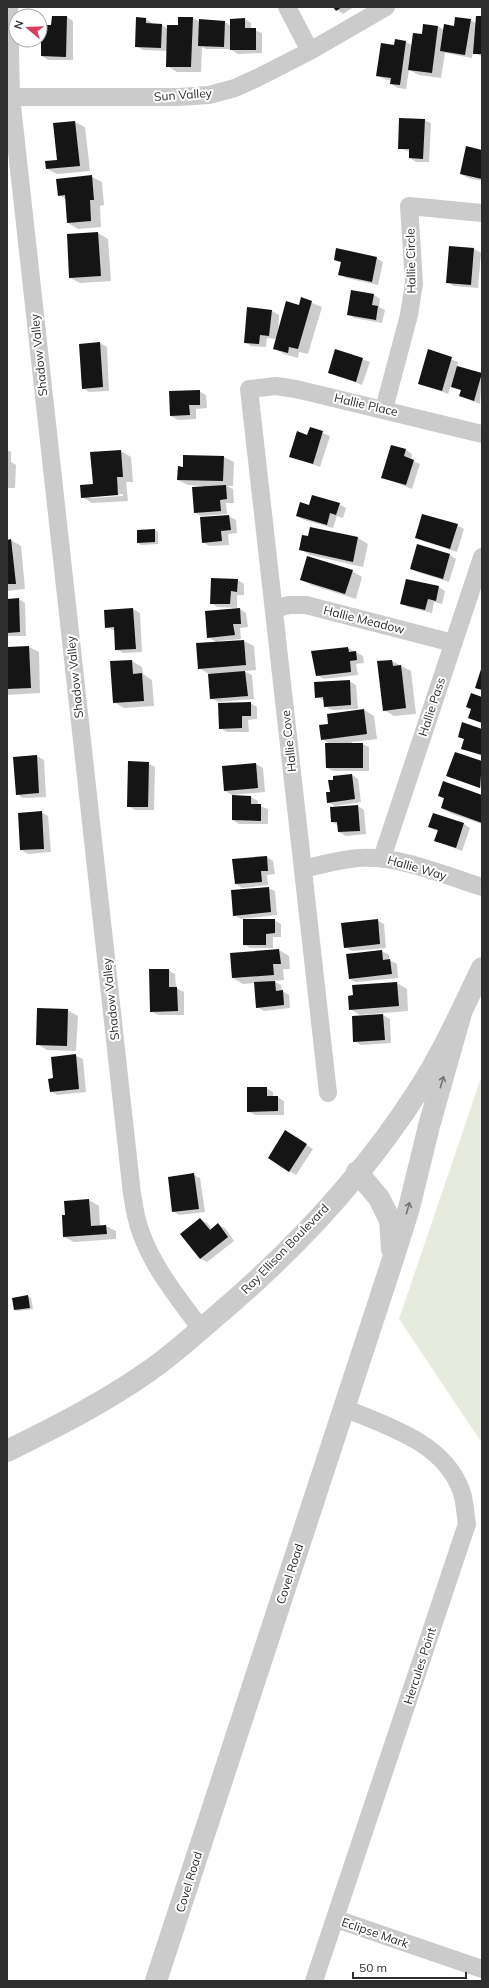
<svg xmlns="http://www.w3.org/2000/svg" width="489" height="1988" font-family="Mulish,sans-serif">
	<rect width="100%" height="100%" fill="#fff"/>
	<path fill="#e6ebdd" d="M482,1075v368l-83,-124z"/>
	<path fill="#0003" fill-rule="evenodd" d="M334,7h20l-11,7z
		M67,17l6,4v39h-25l-6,-4z
		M482,17v40l-9,-5 -1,6 -27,-5 -4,25 -22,-3 -10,-5 -3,19 -8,-1 -7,-4 1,-3 -8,-2 -7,-3 18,-30 1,-6 10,2 6,3 11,-10 15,-9 6,4 27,-10 6,4z
		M193,18l7,4h25l6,4 14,-7 6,4v6l11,4v20l-24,1 -8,-5h-24l-4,-2 -1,25h-24l-10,-6 1,-15 -25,-1 -7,-4 10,-27 6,4v1l10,1 6,4 11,-3z
		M424,120l7,3 -2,39h-13l-6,-4v-6l-11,-4z
		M75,122l10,5 5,44 -33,3 -10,-5 11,-9 -4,-36z
		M482,151v30l-14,-3 -7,-4z
		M92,177l10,5 2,23 -4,1 1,21 -23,2 -10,-6 -2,-24 -7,-4z
		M98,233l10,6 3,42 -31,2 -10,-5z
		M450,247l24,2 7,4 -3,35 -24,-2 -7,-4z
		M376,258l7,4 -5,23 -32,-7 -7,-4 3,-11 -7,-4z
		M374,295l6,4 -1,8 6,3 -3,13 -28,-5 -6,-4z
		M302,299l20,8 -14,47 -9,-2 -1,6 -14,-4 -10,-6 2,-9 -9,-1 -1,9 -15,-1 -6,-4 27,-31 7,4 -1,20 21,-29z
		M100,343l7,4 2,44 -20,1 -6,-4z
		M336,350l34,12 -8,23 -33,-13z
		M429,351l29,11 -1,5 25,7 -2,30 -20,-8 2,-5 -11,-5 -3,8 -29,-11z
		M199,391l7,4 1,13 -11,1v10l-18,1 -7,-4z
		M310,428l20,8 -10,31 -30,-11 18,-20z
		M7,450l4,2v10l5,3 -1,23h-8z
		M406,450l6,4 -1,6 9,4 -8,25 -30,-12z
		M121,451l10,6 2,25h-7l2,19 -36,2 -10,-6zM123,494v2l-33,2v-2z
		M224,457l10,5 -1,24h-6l6,3 1,14h-8l1,11 -26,2 -7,-4 9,-26 -15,-1 -10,-5z
		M339,504l7,4 -3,10 -6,-2 -4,12 -29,-8 -7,-4z
		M229,516l7,4 1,13 -9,1 1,11 -20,1 -6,-4 -2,-24z
		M457,525l7,4 -7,23 -34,-11 -7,-4z
		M311,528l47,10 10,6 -5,23 -53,-12 -10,-6 9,-12z
		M155,530l3,2v12l-17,1 -3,-2z
		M11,540l10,6 4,43 -18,2v-50z
		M418,546l32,9 6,4 -7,23 -32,-10 -6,-4z
		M352,571l10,6 -6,22 -45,-14 -10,-6z
		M238,580l6,4v11h-7v13l-20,-1 -6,-4z
		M439,587l6,4 -3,13 -8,-2 -2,11 -24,-6 -7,-4z
		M19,599l6,4 1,33h-19v-36z
		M133,609l7,4 2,39 -19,1 -7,-4 -1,-18 -9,-4z
		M240,609l6,4 2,14 -8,1 1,11 -22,2v2l25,-2 10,5 2,24 -12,1 8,4 2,24 -36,3 -7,-4 -2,-24 -10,-6 19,-25 -10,-6z
		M29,647l10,5 1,41 -33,2v-47z
		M348,648l15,8 1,7 -8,1 2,11 -34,4 -7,-4z
		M132,661l10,6 1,7 9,6 2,26 -30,2 -10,-6 -3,-40z
		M392,661l19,10 5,43 -22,2 -10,-6z
		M349,681l7,4 2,24 -26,1 -7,-4v-5l-9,-4z
		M250,703l7,4v12l-9,1 1,12h-22l-7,-4z
		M364,710l10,6 3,23 -25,3v2h10l7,3v24h-36l-6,-3 3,-24 -8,-5 7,-14 -1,-11z
		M482,730v26l-20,-8 3,-8 -6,-4z
		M455,753l27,9v27l-35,-14z
		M37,756l7,4 2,37 -23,1 -6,-4z
		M148,763l7,4 -1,43h-19l-7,-4z
		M256,764l7,4 2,24 -33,3 -7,-4 -2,-24z
		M352,775l6,4 3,23 -26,4 -7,-4 6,-21z
		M439,795l43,1v28l-30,-10 -10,-6 3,-9z
		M251,797l7,4 -1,4 11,4v15h-29l-6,-4z
		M358,806l6,4 2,24 -20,2 -7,-4v-6l-7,-4z
		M41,812l7,4 3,36 -23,2 -7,-4z
		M464,824l6,4 -8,23 -26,-10 3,-9 -10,-5z
		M267,857l6,4 2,13 -8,1 1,10 -26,3 -6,-4z
		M268,888l7,3 2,24 -36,4 -7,-4z
		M274,920l7,4v13h-8v11h-23l-6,-4z
		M377,920l7,4 2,24 -34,3 -7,-4z
		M279,950l10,6 1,13h-7l1,11 -10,1 7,4 1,6 7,4 1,13 -26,3 -7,-4 -2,-24 -12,1 -10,-6z
		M382,951l7,4v5l8,4 1,14 -42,4 -6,-3 -3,-24z
		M168,970l7,4 1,14 8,4v23h-26l-7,-4z
		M397,983l10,6 1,22 -48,4 -10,-6z
		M67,1010l11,6 -2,35 -29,-1 -10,-6z
		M383,1015l7,4 1,24 -30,2 -7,-4z
		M76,1056l7,3 3,33 -29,3 -6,-4 4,-12z
		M266,1088l7,4v5h4l7,4v14h-29l-7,-4z
		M292,1136l21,13 -17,26 -7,-4z
		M193,1175l7,3 5,34 -26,3 -6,-4z
		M89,1200l10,6 1,20h6l10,5v8l-42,3 -10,-5 2,-21z
		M200,1219l7,4 5,6 6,-4 7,3 9,13 -27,21 -6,-3 -20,-25z
		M28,1296l3,2 2,11 -15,2 -3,-1z"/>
	<path fill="#151515" d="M333,7h9l-6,4z
		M52,16h15l-1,41 -25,-1v-31h10z
		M476,16h6v38h-9z
		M136,17l10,1v5l16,1 -1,24 -26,-1z
		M178,17h15l-2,50h-25l1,-42h11z
		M455,17l16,2 -6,36 -25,-4 4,-27 10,2z
		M245,18v10h11v22h-26v-31z
		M199,19l26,2 -1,26 -26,-1z
		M423,24l15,2 -6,47 -24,-3 5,-37 9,1z
		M395,39l11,2 -6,44 -10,-1 1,-6 -15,-2 5,-33 13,2z
		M399,118l26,1 -2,40 -14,-1v-9h-11z
		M75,121l5,45 -34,3 -1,-8 12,-1 -4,-37z
		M466,146l16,4v29l-22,-5z
		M92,175l2,25h-4l1,21 -24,2 -2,-28 -7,1 -2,-17z
		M98,232l3,44 -32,2 -2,-44z
		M449,246l25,2 -3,37 -25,-2z
		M336,248l41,9 -5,25 -34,-7 3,-13 -7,-2z
		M351,290l23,4 -2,11 6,1 -2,14 -29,-5z
		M301,297l11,4 -14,48 -9,-2 -1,6 -15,-4 13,-48 13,4z
		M247,307l25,3 -3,26 -9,-1 -1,9 -15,-1z
		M100,342l3,45 -21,2 -3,-45z
		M335,349l28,9 -7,24 -28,-9z
		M428,349l24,8 -10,34 -24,-7z
		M457,366l25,7 -8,28 -15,-5 2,-6 -10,-3z
		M200,390v15h-11l1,10 -20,1 -1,-25z
		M310,427l13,4 -10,33 -24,-7 8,-26 10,4z
		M391,445l15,4 -2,7 10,4 -8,25 -25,-7z
		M121,450l2,27h-6l1,18 -37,3 -1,-13 13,-1 -3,-32z
		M183,455l41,1 -1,25 -46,-1 1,-14 5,1z
		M226,485l1,14 -7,1 1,11 -27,2 -2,-26z
		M312,495l28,8 -4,12 -6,-2 -3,12 -31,-9 4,-14 9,3z
		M422,514l36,10 -8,25 -35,-11z
		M229,515l2,15 -10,1 1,10 -20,2 -2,-26z
		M310,527l48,10 -5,25 -54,-12 3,-15 6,1z
		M155,529v13l-18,1v-13z
		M11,539l5,45h-9v-44z
		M417,544l33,10 -7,25 -33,-10z
		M307,556l46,14 -8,24 -45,-14z
		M211,578l27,1 -1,13 -6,-1 -1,13h-20z
		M406,579l33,7 -3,15 -8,-2 -3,11 -25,-6z
		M19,598l1,34 -13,1v-34z
		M133,608l3,41 -21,1 -1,-23 -9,1 -1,-18z
		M240,608l1,16h-8l2,11 -28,3 -2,-27z
		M244,640l2,25 -48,4 -2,-26z
		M29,646l2,42 -24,1v-42z
		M348,647l1,5 7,-1 1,9 -7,1 1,11 -35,4 -5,-25z
		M132,660l1,14 9,-1 2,28 -31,2 -3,-42z
		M392,660l1,6 8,-1 5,43 -23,3 -6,-50z
		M482,666v24l-7,-2z
		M245,671l3,25 -38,3 -2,-25z
		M350,680l1,25 -27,2 -1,-10 -8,1 -1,-16z
		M471,693l11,4v26l-14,-5 3,-9 -5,-2z
		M251,702v14h-9v12l-23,1 -1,-26z
		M364,709l3,25 -46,6 -2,-15 9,-1 -1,-10z
		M462,722l20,7v26l-21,-6 3,-10 -6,-2z
		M325,743h38v25h-37z
		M455,752l27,9 -2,27 -34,-12z
		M37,755l2,38 -23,2 -3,-38z
		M128,761l21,1 -1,45h-21z
		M256,763l2,25 -34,3 -2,-25z
		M352,774l3,25 -28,4 -1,-11h4l-2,-12h5v-4z
		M443,781l39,14v28l-41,-15 3,-10 -6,-2z
		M232,795l19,1v8h10v17l-29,-1z
		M358,805l2,26 -22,1 -1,-10h-6l-1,-15z
		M42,811l2,38 -24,1 -2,-37z
		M433,813l31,10 -8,25 -22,-7 4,-11 -10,-3z
		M267,856l1,15h-7l1,11 -27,2 -3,-25z
		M269,887l2,25 -38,4 -2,-26z
		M243,919h32v14l-9,1v11h-23z
		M378,919l2,25 -36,4 -3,-25z
		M279,949l2,15h-8l1,11 -42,3 -2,-25z
		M382,950l1,10 7,-1 2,15 -43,5 -3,-25z
		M149,969h20v18h8l1,24 -28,1z
		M275,981l1,10 7,-1 1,15 -28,3 -2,-26z
		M397,982l2,24 -50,4 -1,-14 5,-1 -1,-10z
		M37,1008l31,1 -1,37 -31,-1z
		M383,1014l2,26 -32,2 -1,-26z
		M76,1054l3,35 -29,3 -2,-13 5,-1 -2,-21z
		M247,1087h20v9h11v15l-31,1z
		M285,1130l22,14 -18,28 -21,-14z
		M194,1173l5,36 -27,3 -4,-35z
		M89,1199l2,27 15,-1 1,9 -44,3 -1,-22h3l-1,-14z
		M200,1218l10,12 8,-7 10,14 -28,22 -20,-25z
		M28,1295l2,13 -16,2 -2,-12z"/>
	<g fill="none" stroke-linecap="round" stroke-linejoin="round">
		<path stroke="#cbcbcb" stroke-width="18" d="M9,7l2,90 121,1097c2,13 4,26 9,39 13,36 38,66 60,96
			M287,7l23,44
			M7,97h172l30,-2 26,-7 22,-10 53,-27 76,-44
			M384,409l25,-94 5,-32 -5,-77 73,7
			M274,609l15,-4h17l147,38
			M382,858l100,-301
			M303,869c18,-4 38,-10 57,-11 42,-2 83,17 122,29
			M328,1093l-79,-704 27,-3 20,3 186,45
			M336,1919l146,50
			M314,1981l153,-457c-2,-11 -2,-24 -6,-34 -18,-48 -74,-64 -117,-82"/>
		<path stroke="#cbcbcb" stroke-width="22" d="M357,1172l22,26 11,22 2,29
			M7,1451c49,-24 98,-49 142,-80 23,-16 44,-35 65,-53 77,-65 149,-141 204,-227 25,-39 44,-81 64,-123
			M156,1981l237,-722 16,-51 20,-82 32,-113"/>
	</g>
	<defs><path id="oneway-shaft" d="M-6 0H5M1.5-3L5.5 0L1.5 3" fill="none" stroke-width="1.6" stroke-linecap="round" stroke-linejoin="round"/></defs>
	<g stroke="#757575">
		<use href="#oneway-shaft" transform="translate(442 1082) rotate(-73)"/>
		<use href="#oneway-shaft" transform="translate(408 1208) rotate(-74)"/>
	</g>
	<g text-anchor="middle" stroke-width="4" stroke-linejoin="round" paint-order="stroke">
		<g font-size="12" fill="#2e2e2e" stroke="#fff">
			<text transform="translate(183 95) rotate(-4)" y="4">Sun Valley</text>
			<text transform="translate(411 261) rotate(-91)" y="4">Hallie Circle</text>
			<text transform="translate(39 355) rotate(-96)" y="4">Shadow Valley</text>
			<text transform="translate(366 405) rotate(13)" y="4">Hallie Place</text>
			<text transform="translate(364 620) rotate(14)" y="4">Hallie Meadow</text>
			<text transform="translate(75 677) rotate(-96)" y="4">Shadow Valley</text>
			<text transform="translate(432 707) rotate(-72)" y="4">Hallie Pass</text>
			<text transform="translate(289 741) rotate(-96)" y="4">Hallie Cove</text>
			<text transform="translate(417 868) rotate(16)" y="4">Hallie Way</text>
			<text transform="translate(111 999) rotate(-96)" y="4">Shadow Valley</text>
			<text transform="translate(285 1249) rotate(-46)" y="4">Ray Ellison Boulevard</text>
			<text transform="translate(290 1574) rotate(-72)" y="4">Covel Road</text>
			<text transform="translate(420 1666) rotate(-72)" y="4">Hercules Point</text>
			<text transform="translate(189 1882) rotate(-73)" y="4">Covel Road</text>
			<text transform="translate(375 1933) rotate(19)" y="4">Eclipse Mark</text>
		</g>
	</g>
	<rect width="489" height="1988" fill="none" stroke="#2e2e2e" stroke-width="16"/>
	<g transform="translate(28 28) rotate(289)"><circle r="19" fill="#ffffff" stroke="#ababab"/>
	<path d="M0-3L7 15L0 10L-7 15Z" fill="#da3c5d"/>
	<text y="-6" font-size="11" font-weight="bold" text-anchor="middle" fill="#2e2e2e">N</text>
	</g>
	<path d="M353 1972v6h113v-6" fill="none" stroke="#2e2e2e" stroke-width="2"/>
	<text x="359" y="1972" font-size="12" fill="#2e2e2e" stroke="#ffffff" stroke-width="3" paint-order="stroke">50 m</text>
</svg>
